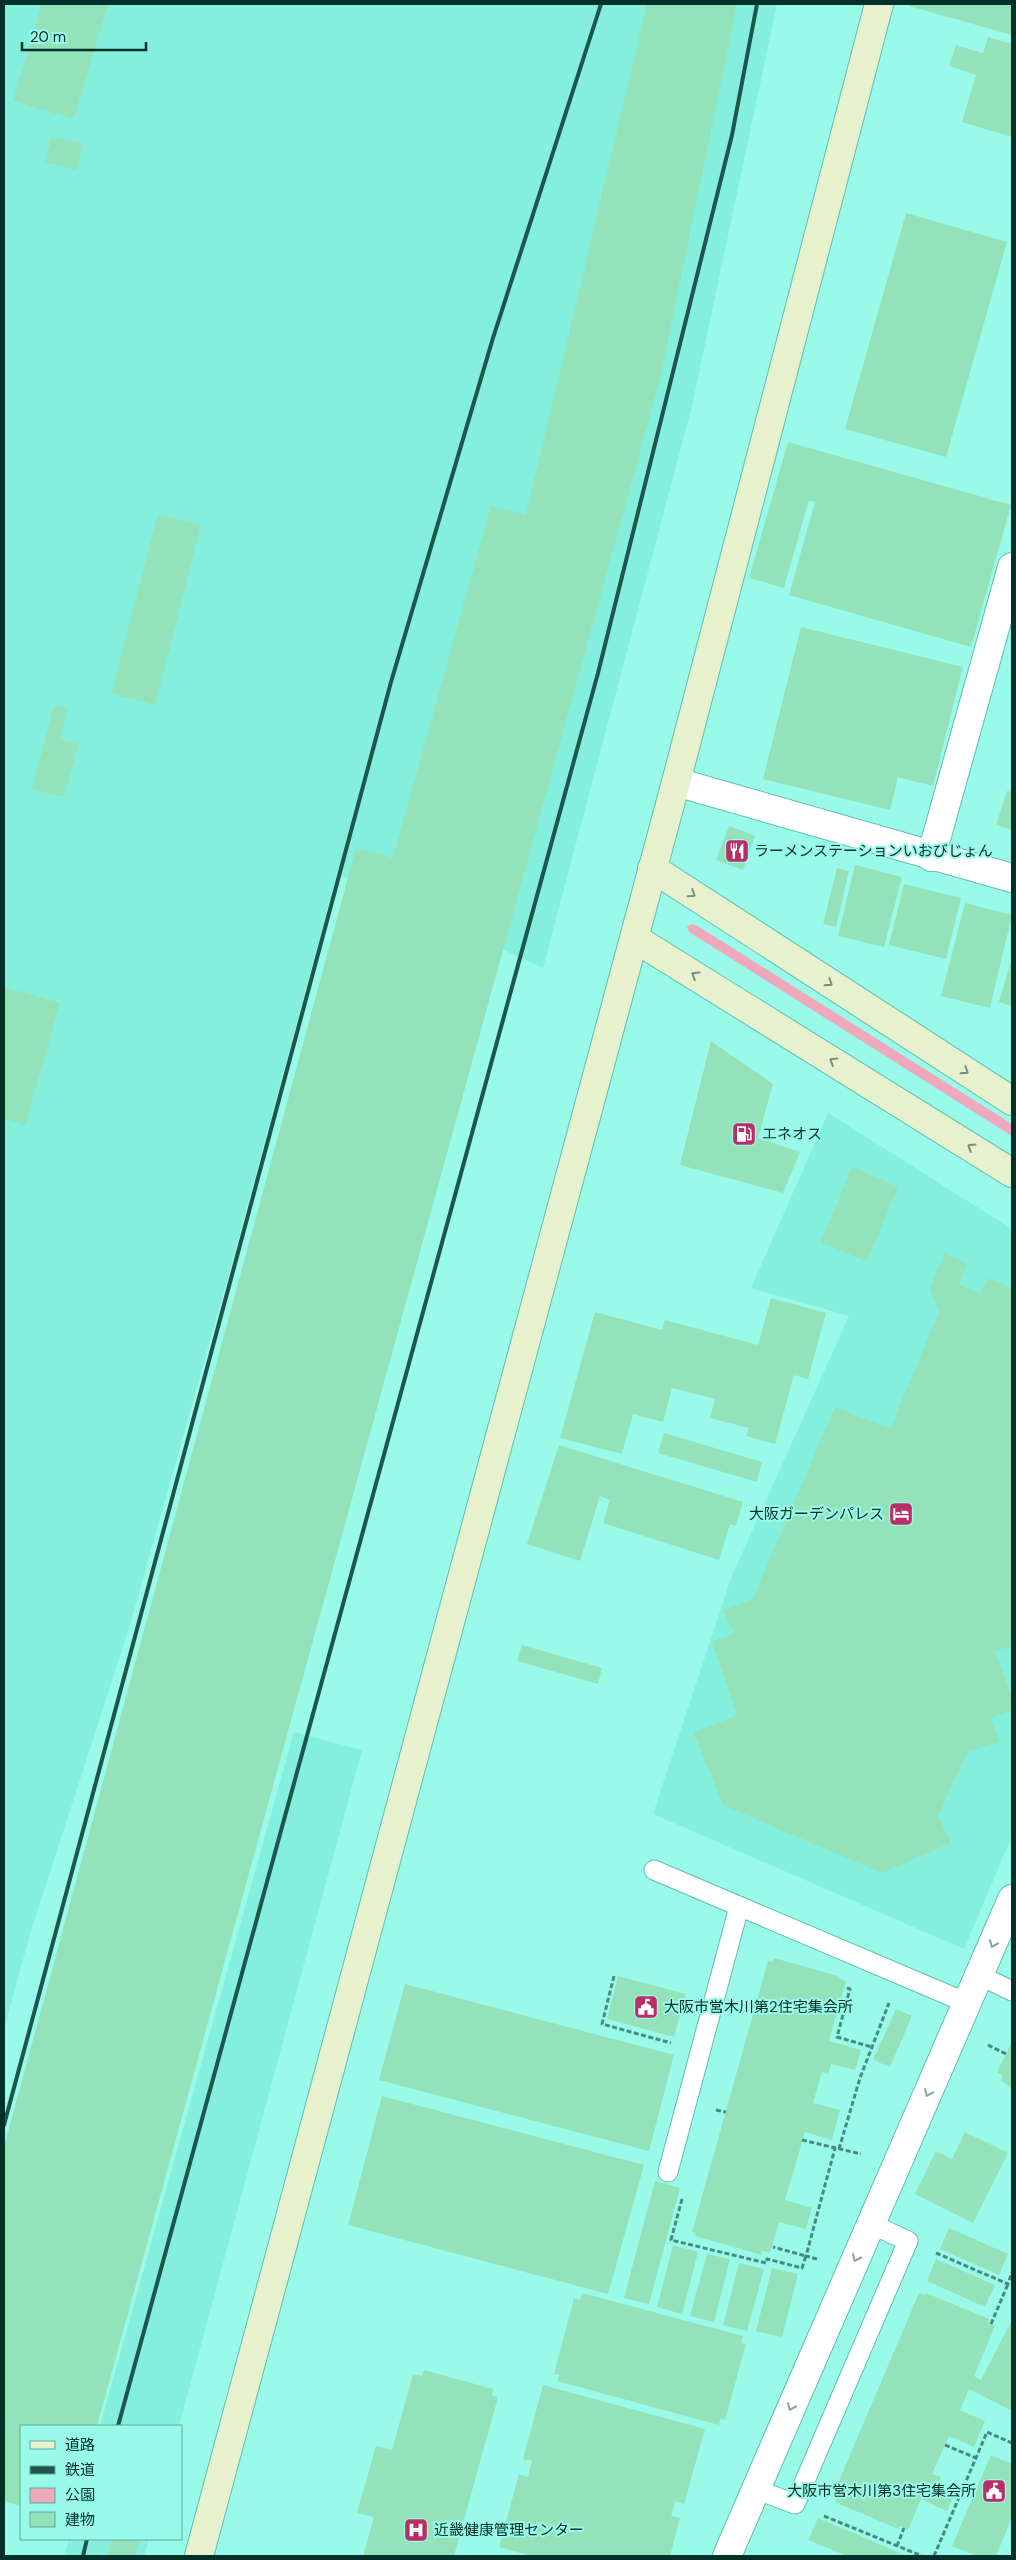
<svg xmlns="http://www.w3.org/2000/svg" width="1016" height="2560" font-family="'DM Sans','Noto Sans JP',sans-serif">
	<rect width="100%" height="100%" fill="#9afae9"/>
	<path fill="#83efdc" d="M4,4h773l-85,402 -149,562 -206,-95 -107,397 -100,355 -99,306 -27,97z
		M828,1113l184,116v607l-48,113 -311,-135 78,-236 118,-262 -98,-28z
		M294,1732l68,18 -183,676h-79z
		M69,2539h80l-5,17h-80z"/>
	<path fill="#eea9bc" d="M691,924l5,1 316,199v12l-323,-204 -2,-5z"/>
	<path fill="#94e2ba" d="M42,4h66l-34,115 -61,-18z
		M647,4h90l-77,375 -563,2047h-76v80l-17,-5v-354l352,-1299 37,10 98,-352 35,9z
		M910,4h102v31l-103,-29z
		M988,37l24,7v93l-50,-15 14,-47 -27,-9 7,-21 27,8z
		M52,136l31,8 -7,26 -31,-8z
		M906,213l101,29 -61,215 -101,-28z
		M788,442l223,63 -40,142 -182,-52 26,-93 -6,-2 -25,88 -35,-10z
		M158,514l43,11 -46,180 -44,-11z
		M801,627l162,40 -30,119 -35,-9 -8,33 -127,-31z
		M54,705l14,4 -8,31 18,4 -14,53 -32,-8z
		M1007,791l5,1v38l-16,-5z
		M729,826l26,10 -12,34 -27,-10z
		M855,865l47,12 -18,70 -46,-11z
		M837,868l12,3 -13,56 -13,-3z
		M904,884l57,14 -15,61 -57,-14z
		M965,903l47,12 -22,93 -49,-12z
		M1012,958v48l-13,-4z
		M4,987l56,16 -35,122 -21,-6z
		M711,1041l62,43 -15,54 42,14 -17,41 -103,-28z
		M852,1167l46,20 -31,75 -46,-20z
		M944,1254l23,9 -8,22 21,8 8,-15 24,10v358l-17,5 17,46v13l-22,8 10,24 -32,9 -30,65 13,27 -69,30 -159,-68 -29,-72 43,-18 -25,-73 22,-9 -11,-23 29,-10 83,-193 55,22 49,-117 -9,-23z
		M771,1298l55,15 -18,66 -14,-4 -19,69 -29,-8 3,-8 -39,-10 5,-19 -43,-11 -9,34 -30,-8 -11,40 -62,-16 35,-126 67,18 3,-10 93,25z
		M664,1433l98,29 -5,20 -99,-29z
		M559,1445l184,57 -7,24 -6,-2 -11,36 -116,-37 7,-23 -10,-4 -20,65 -53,-17z
		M522,1645l80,23 -4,16 -81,-23z
		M774,1958l64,18 -1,2 9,3 -17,60 32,9 -6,20 -24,-6 -3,10 -6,-2 -9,31 27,7 -8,30 -27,-8 -20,68 27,8 -6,21 -27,-7 -9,31 -8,-2v4l-67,-19 1,-3 -4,-1 76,-271 4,1z
		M618,1976l68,18 -12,43 -67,-18z
		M405,1984l269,71 -25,96 -270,-71z
		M896,2009l16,7 -22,51 -17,-7z
		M1012,2042v47l-11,-9 2,-4 -6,-4z
		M382,2096l262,69 -36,129 -260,-69z
		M965,2132l43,21 -35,70 -58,-29 21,-43 16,8z
		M655,2181l25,7 -31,116 -25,-6z
		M949,2228l59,26 -9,21 -59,-26z
		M673,2245l25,7 -16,62 -25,-7z
		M707,2254l23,5 -16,63 -24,-6z
		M936,2259l59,26 -10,22 -58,-26z
		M739,2263l25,6 -17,62 -24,-6z
		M772,2268l26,6 -16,63 -26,-6z
		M582,2293l161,43 -2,7 5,1 -21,76 -5,-1 -1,6 -162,-44 3,-6 -6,-1 20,-76 6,2z
		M919,2293l6,2 1,-2 63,26 -1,4 7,3 -21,50 7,4 31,-60v91l-43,-22 -9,21 25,11 -11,26 -25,-11 -17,38 9,3 -2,7 17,7 -9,20 -26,-12 -13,31 -8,-4 -2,3 -63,-27 1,-3 -4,-2z
		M424,2370l69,19 -1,6 6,2 -44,159h-91l11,-39 -17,-4 19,-67 16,4 21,-76 9,2z
		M543,2385l162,44 -21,75 -9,-3 -4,15 9,2 -10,38h-139l-32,-9 20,-73 9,3 4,-16 -9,-2z
		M991,2455l21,9v53l-16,39h-19l-25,-10z
		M818,2518l89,38h-60l-39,-16z
		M112,2539h28l-5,17h-28z"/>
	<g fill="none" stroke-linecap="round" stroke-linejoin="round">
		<defs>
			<path id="lane" d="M654,1870l313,133
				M979,1975l33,16
				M668,2172l71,-265
				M755,2489l40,15 113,-263 -37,-17"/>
			<path id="street" d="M676,782l336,96
				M931,857l81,-290
				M727,2556l285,-657"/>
			<path id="secondary" d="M652,868l360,233
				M634,938l378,235
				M199,2556l477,-1774 203,-778"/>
		</defs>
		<use href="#lane" stroke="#5ebfaf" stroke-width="21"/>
		<use href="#street" stroke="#5ebfaf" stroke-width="30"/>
		<use href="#secondary" stroke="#5ebfaf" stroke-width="30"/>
		<path stroke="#478b80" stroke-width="3" stroke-dasharray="5 2.5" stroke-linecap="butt" d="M614,1976l-12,48 69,19
			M847,1988l3,1 -13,48 35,10
			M988,2045l18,9
			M716,2110l10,2
			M802,2140l59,14
			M839,2149l21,-71 29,-75
			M682,2199l-11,41 95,23 1,-4 35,9 4,-12 -33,-9
			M936,2253l72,31 4,-12
			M817,2259l-11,-3 29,-108
			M991,2324l17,-40
			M945,2445l31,13
			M824,2516l98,40
			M897,2546l7,-18
			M934,2556l53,-124 25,11"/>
		<use href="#lane" stroke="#fff" stroke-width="19"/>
		<use href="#street" stroke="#fff" stroke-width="28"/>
		<use href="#secondary" stroke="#e8f1ce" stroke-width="28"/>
		<path stroke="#1e554c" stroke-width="4" d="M4,2125l387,-1443 102,-344 108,-334
			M118,2426l480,-1753 134,-538 25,-131
			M83,2556l4,-17"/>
	</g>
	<defs><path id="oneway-chevron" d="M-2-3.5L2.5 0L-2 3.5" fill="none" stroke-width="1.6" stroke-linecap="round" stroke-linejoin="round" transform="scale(1.25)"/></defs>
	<g stroke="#76907c">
		<use href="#oneway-chevron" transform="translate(692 894) rotate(33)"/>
		<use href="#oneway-chevron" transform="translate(695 975) rotate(-148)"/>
		<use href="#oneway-chevron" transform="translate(829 983) rotate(33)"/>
		<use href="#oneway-chevron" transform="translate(833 1061) rotate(-148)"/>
		<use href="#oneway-chevron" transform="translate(965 1071) rotate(33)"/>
		<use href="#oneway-chevron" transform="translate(971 1147) rotate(-148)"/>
	</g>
	<g stroke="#8ea29f">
		<use href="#oneway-chevron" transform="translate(993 1944) rotate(114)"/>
		<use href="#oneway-chevron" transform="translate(928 2093) rotate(114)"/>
		<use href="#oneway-chevron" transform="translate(856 2258) rotate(114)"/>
		<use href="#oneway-chevron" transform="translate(791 2407) rotate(114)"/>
	</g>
	<defs>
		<symbol id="restaurant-square" viewBox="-11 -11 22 22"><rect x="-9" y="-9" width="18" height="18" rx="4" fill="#ba2e67" stroke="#9afae9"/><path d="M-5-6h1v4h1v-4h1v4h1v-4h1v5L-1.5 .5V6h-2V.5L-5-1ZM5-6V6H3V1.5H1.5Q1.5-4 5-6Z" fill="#fff"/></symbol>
		<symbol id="fuel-square" viewBox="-11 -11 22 22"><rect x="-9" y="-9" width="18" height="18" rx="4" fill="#ba2e67" stroke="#9afae9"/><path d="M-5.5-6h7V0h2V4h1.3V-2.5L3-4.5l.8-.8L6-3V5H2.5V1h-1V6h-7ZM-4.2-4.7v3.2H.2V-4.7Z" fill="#fff"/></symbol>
		<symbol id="hotel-square" viewBox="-11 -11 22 22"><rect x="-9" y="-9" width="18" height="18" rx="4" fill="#ba2e67" stroke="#9afae9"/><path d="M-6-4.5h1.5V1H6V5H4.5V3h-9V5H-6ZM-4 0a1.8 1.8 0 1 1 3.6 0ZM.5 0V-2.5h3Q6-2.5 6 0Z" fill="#fff"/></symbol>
		<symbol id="civic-square" viewBox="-11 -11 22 22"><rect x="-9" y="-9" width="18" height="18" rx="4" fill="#ba2e67" stroke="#9afae9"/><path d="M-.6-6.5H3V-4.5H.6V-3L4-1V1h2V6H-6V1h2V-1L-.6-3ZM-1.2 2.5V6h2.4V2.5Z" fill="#fff"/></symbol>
		<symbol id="hospital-square" viewBox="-11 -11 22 22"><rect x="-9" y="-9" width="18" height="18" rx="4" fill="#ba2e67" stroke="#9afae9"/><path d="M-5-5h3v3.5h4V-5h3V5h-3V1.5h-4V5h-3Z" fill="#fff"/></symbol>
	</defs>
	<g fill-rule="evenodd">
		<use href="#restaurant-square" x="723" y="837" width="28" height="28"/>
		<use href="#fuel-square" x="730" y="1120" width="28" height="28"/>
		<use href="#hotel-square" x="887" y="1500" width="28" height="28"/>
		<use href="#civic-square" x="632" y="1993" width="28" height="28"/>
		<use href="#civic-square" x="980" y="2477" width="28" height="28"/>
		<use href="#hospital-square" x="402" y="2516" width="28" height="28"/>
	</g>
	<g text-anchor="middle" stroke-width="4" stroke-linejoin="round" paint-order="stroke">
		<g font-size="15" fill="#033029" stroke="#9afae9" text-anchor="start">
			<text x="754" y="856">ラーメンステーションいおびじょん</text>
			<text x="762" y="1139">エネオス</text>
			<text x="884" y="1519" text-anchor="end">大阪ガーデンパレス</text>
			<text x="664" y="2012">大阪市営木川第2住宅集会所</text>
			<text x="976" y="2496" text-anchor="end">大阪市営木川第3住宅集会所</text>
			<text x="434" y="2535">近畿健康管理センター</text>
		</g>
	</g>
	<rect width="1016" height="2560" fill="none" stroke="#033029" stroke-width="10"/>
	<rect x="20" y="2425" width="162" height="115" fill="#9afae9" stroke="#5ea99c"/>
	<rect x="30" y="2441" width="25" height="8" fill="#e8f1ce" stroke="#5ea99c"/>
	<text x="65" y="2450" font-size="15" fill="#033029">道路</text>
	<rect x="30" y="2466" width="25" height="8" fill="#1e554c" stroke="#5ea99c"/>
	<text x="65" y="2475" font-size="15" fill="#033029">鉄道</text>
	<rect x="30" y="2488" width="25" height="15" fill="#eea9bc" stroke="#5ea99c"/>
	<text x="65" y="2500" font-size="15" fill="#033029">公園</text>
	<rect x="30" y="2512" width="25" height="15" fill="#94e2ba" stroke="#5ea99c"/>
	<text x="65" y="2525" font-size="15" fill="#033029">建物</text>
	<path d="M22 42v8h124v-8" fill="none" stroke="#033029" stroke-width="2.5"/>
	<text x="30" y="42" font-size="15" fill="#033029" stroke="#9afae9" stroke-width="4" paint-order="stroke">20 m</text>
</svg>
